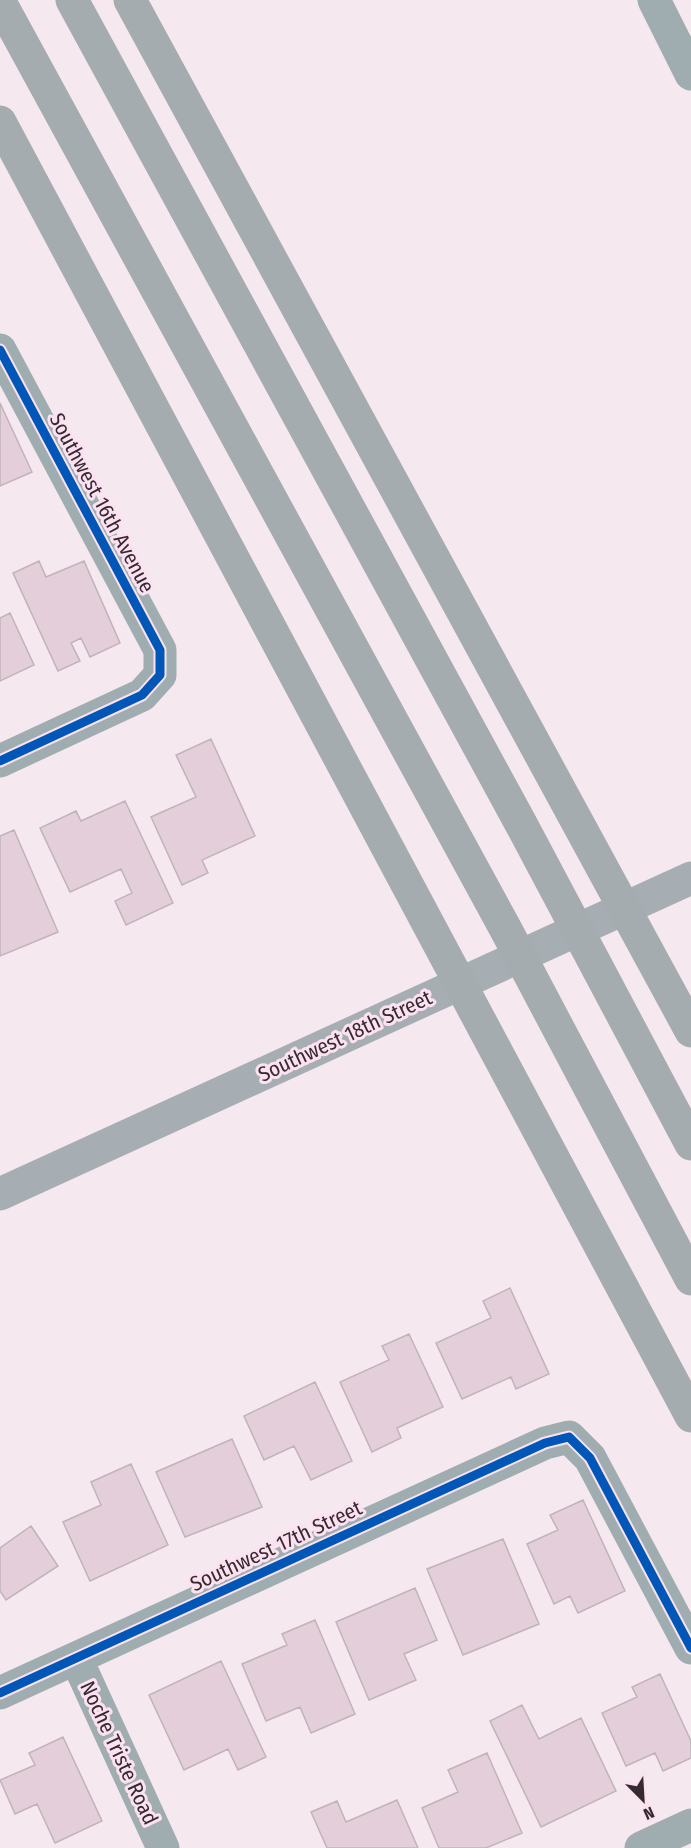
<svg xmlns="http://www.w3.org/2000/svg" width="691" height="1848" font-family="'Fira Sans Condensed',sans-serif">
	<rect width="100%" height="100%" fill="#f6e8ef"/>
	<path fill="#e3ced9" stroke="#c0b3ba" stroke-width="1.5" d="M0,403l32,69 -32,14z
		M39,561l7,16 38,-16 36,82 -30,14 -9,-19 -10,5 9,18 -22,10 -45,-98z
		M10,613l24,52 -34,16v-63z
		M211,739l44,97 -53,24 6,13 -26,12 -31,-68 45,-20 -20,-42z
		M125,801l48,102 -47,22 -11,-24 17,-8 -11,-24 -51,23 -30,-64 36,-17 5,10z
		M14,830l44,102 -58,24v-120z
		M510,1288l39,86 -33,15 -5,-12 -49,22 -26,-56 55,-25 -8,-17z
		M409,1334l34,73 -46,21 4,10 -29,14 -32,-70 49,-22 -7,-14z
		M315,1382l37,79 -41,19 -17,-34 -30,14 -20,-44z
		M232,1439l30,68 -77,30 -29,-65z
		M131,1464l37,81 -78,36 -27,-59 38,-17 -10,-23z
		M583,1500l42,91 -47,22 -8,-17 -16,8 -27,-60 31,-14 -8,-15z
		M31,1526l27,40 -52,34 -6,-9v-43z
		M503,1539l36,85 -76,31 -36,-86z
		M415,1588l22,52 -33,14 12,26 -47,20 -33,-78z
		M315,1620l40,94 -44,19 -11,-26 -34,14 -24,-57 45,-19 -5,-11z
		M221,1661l45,96 -28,13 -10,-21 -44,21 -35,-75z
		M660,1674l31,67v17l-28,13 -8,-18 -29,13 -24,-53 35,-16 -5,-10z
		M522,1705l17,34 42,-21 35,73 -75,36 -51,-106z
		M63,1737l39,84 -47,22 -18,-39 -22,10 -15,-34 35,-15 -6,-12z
		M487,1753l35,80 -36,15h-47l-17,-40 36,-16 -10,-22z
		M397,1800l21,48h-91l-16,-36 26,-11 9,21z"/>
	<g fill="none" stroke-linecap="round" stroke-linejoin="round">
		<path stroke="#9fadb0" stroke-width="33" d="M654,0l37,74
			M0,350l160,300v25l-18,20 -142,66
			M76,1658l87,190
			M0,1693l545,-250 24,-6 21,21 101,190
			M641,1848l50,-23"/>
		<path stroke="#a6aeb3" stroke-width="33" d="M0,1194l691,-316"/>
		<path stroke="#a5acaf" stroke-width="33" d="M72,0l448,822 171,322
			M130,0l561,1031
			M0,2l504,924 187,353
			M0,122l691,1294"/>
		<defs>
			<path id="cycleway" d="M0,350l160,300v25l-18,20 -142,66
				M0,1693l545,-250 24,-6 21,21 101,190"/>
		</defs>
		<use href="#cycleway" stroke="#fce2f0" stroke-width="13"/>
		<use href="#cycleway" stroke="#0057b8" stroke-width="9"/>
	</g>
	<g text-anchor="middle" stroke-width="6" stroke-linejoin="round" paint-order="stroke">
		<g font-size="21" fill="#362a31" stroke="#fce2f0">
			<text transform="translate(102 503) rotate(62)" y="7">Southwest 16th Avenue</text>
			<text transform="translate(345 1036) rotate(-25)" y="7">Southwest 18th Street</text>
			<text transform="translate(276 1546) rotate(-25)" y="7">Southwest 17th Street</text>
			<text transform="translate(119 1753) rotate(65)" y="7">Noche Triste Road</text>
		</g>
	</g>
	<g transform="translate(643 1800) rotate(156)" stroke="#fce2f0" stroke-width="4.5" paint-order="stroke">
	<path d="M0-4.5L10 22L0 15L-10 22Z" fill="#362a31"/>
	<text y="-9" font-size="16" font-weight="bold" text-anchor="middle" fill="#362a31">N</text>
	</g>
</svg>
